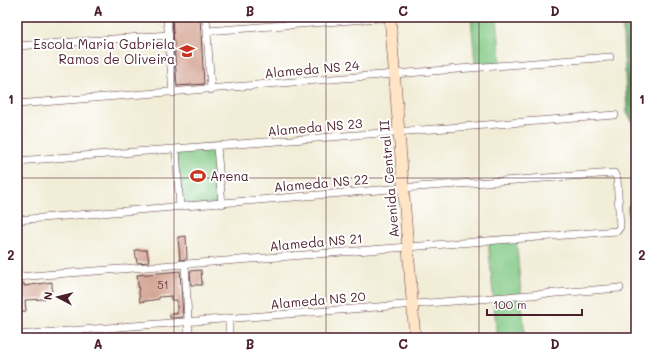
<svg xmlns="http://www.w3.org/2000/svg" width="653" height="355" font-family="Mali,sans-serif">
	<rect width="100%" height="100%" fill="#fff"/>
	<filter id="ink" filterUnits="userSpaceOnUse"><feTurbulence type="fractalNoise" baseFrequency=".025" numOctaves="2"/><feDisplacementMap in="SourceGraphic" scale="8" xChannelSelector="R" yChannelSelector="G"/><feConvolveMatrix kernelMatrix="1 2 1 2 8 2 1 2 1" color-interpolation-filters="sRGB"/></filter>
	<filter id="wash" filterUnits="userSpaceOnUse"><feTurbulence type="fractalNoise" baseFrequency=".012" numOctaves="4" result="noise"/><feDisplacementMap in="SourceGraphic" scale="16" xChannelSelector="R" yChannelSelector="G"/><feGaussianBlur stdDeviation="0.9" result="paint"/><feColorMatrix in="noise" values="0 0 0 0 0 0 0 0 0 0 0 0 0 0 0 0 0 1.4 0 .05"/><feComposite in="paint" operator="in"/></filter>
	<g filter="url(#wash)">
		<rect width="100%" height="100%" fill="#f1edd7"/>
		<path fill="#7fc782" stroke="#647356" d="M471,17h26l4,46 -26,2z
			M216,145l5,58 -41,4 -5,-58z
			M516,237l9,101h-28l-9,-99z"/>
		<path fill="#67ac70" stroke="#58664e" d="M622,17h14v130l-3,-24 -6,-10z
			M636,192v130l-8,-116 5,-4z"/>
		<g id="blocks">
			<path fill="#d2a08f" d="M172,17h28l4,67 -27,2z
				M186,236l1,23 -7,1 -2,-23z
				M135,250h12l2,12 -12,1z
				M201,270l1,15h-11l-1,-14z
				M180,271l3,46 -13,1v-4h7v-14h-6v-4l-12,1v2l-19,3 -3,-27z
				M52,282v9l-7,1v7l-20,1 1,11 -9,1v-28l7,-1v3z"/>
		</g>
	</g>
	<g filter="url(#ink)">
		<use href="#blocks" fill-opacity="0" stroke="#633e45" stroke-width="1"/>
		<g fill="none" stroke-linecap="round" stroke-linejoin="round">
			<defs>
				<path id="street" d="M167,17l6,76
					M206,17l5,73
					M634,17l2,21
					M207,31l186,-14
					M17,46l152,-11
					M17,104l593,-47
					M217,147l5,57
					M176,150l4,57
					M17,161l598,-46
					M17,220l386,-32 211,-15 3,5 3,49 -3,4 -600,46
					M185,264l4,74
					M229,319v19
					M17,335l603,-47"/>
				<path id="secondary" d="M390,17l25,321"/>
			</defs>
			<use href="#street" stroke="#633e45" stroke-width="8"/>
			<use href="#secondary" stroke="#633e45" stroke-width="12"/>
			<use href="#street" stroke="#fff" stroke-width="7"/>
			<use href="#secondary" stroke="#ffe4c6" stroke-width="11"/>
		</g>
	</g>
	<path fill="none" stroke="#4a1f2b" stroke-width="1" stroke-opacity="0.55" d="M174,17v321M326,17v321M479,17v321M17,178h619"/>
	<defs>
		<symbol id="school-bare" viewBox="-9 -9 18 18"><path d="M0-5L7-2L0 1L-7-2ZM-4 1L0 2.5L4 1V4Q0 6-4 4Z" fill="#c8321e" stroke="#fff" stroke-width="2.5" paint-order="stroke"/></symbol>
		<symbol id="stadium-bare" viewBox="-9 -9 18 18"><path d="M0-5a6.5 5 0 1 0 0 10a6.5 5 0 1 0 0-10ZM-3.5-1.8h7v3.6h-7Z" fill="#c8321e" stroke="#fff" stroke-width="2.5" paint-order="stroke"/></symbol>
	</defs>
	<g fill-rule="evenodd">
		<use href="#school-bare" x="176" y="40" width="22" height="22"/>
		<use href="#stadium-bare" x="187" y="165" width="22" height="22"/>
	</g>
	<g text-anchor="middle" stroke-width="4" stroke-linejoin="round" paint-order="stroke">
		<g font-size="11" fill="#6c3f44">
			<text x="163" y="289">51</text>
		</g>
		<g font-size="13" fill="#4a1f2b" stroke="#fff" text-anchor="end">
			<text x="175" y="49">Escola Maria Gabriela<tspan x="175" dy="15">Ramos de Oliveira</tspan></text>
			<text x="210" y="181" text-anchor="start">Arena</text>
		</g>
		<g font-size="13" fill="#4a1f2b" stroke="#fff">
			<text transform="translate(312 69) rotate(-5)" y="5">Alameda NS 24</text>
			<text transform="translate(315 127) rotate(-5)" y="5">Alameda NS 23</text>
			<text transform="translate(389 179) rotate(-95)" y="5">Avenida Central II</text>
			<text transform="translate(321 183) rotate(-5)" y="5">Alameda NS 22</text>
			<text transform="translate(316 242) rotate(-5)" y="5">Alameda NS 21</text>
			<text transform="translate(318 300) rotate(-5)" y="5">Alameda NS 20</text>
		</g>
	</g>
	<rect width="653" height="355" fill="none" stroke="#fff" stroke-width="44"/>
	<g transform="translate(58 297) rotate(277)" stroke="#ffffff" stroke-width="3" paint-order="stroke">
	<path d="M0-3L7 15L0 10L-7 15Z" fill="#4a1f2b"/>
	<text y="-6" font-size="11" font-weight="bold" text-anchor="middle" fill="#4a1f2b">N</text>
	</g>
	<path d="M487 309v6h95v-6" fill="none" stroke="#4a1f2b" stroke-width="2"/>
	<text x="493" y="309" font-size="12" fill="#4a1f2b" stroke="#ffffff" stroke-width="3" paint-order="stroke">100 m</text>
	<rect x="22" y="22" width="609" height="311" fill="none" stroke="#4a1f2b" stroke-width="1.5"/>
	<g font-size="13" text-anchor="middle" font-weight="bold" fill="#4a1f2b">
		<text x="98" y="16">A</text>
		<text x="250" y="16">B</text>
		<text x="403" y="16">C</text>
		<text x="555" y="16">D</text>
		<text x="11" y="104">1</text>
		<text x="642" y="104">1</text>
		<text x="11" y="260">2</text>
		<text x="642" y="260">2</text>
		<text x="98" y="349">A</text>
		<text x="250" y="349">B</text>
		<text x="403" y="349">C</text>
		<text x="555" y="349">D</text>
	</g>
</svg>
